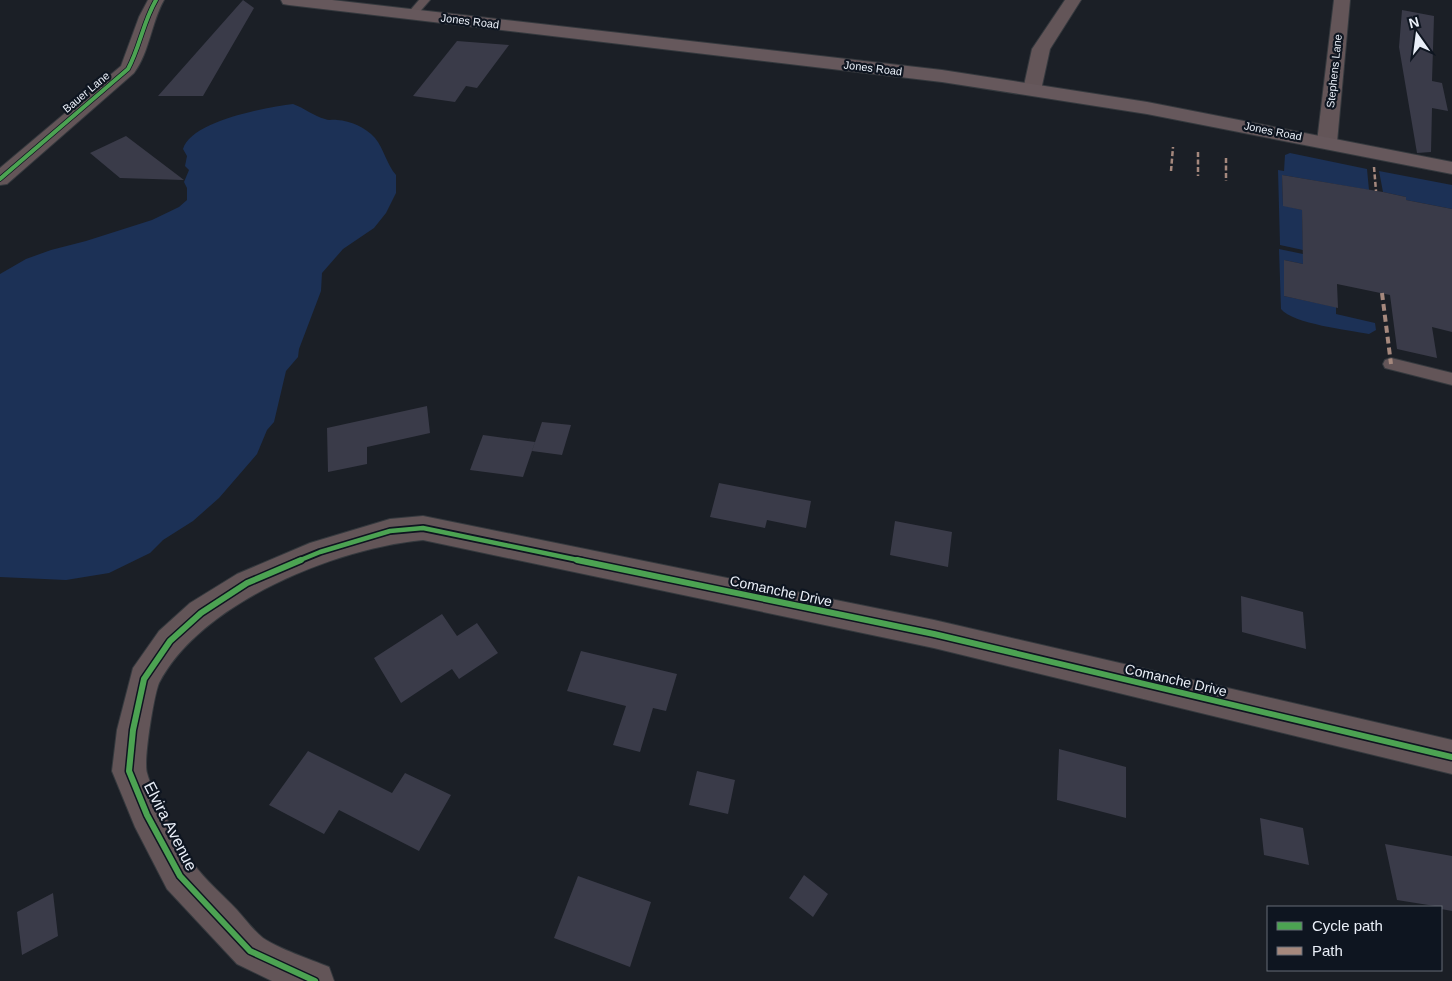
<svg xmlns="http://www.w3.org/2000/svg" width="1452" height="981" font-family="Helvetica,sans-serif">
	<rect width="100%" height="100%" fill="#1b1f26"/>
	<path fill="#1c3156" d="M293,104c11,4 21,12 32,15 4,2 8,0 12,1 14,1 28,7 38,18 9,11 12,27 21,37v18l-10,20 -12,15 -31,21 -21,24 -1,18 -22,58 -1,8 -12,14 -12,51 -7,8 -10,24 -38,44 -26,23 -30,19 -13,13 -41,20 -43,7 -66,-3v-303l26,-15 25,-9 35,-9 66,-21 27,-13 8,-7v-12l-3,-6 5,-12 -4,-4 2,-10 -4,-7c8,-28 84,-42 110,-45z
		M1290,153l77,16 2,21 -87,-15 1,30 19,5 1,40 -23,-5 -2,-75 6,1 1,-16z
		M1379,171l73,14v24l-46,-9v-3l-23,-5z
		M1279,249l24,5v10l-19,-4v36l52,11v7l39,9 1,7 -7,4c-20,-4 -76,-10 -88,-25z"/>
	<path fill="#3a3b49" d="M243,0l11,8 -51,88h-45z
		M1402,10l32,6 -2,65 10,2 6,28 -16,-3 -1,44 -14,1 -18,-106z
		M457,41l52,4 -32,43 -11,-2 -11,16 -42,-6z
		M126,136l58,44 -64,-2 -30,-25z
		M1282,175l101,17 23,5v3l46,9v123l-20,-5 5,31 -40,-9 -7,-54 -53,-11 1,24 -54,-12v-36l19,4 -1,-54 -19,-4z
		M427,406l3,27 -63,14v17l-39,8 -1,-44z
		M542,422l29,3 -9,30 -30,-4z
		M483,435l52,7 -12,35 -53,-7z
		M719,483l92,18 -5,27 -39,-8 -2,8 -55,-11z
		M895,521l57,11 -4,35 -58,-12z
		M1241,596l62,16 3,37 -64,-17z
		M442,614l15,22 20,-13 21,30 -39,26 -7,-10 -51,34 -27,-45z
		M581,651l96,23 -11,37 -13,-3 -13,44 -27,-7 13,-39 -59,-15z
		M1059,749l67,18v51l-69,-18z
		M308,751l84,42 13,-20 46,22 -32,56 -80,-41 -15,24 -55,-29z
		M697,771l38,9 -7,34 -39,-9z
		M1260,818l43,10 6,37 -45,-10z
		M1385,844l67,12v55l-11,-2v-2l-44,-7z
		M804,875l24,19 -15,23 -24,-19z
		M578,876l73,26 -21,65 -76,-29z
		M53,893l5,43 -36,19 -5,-43z"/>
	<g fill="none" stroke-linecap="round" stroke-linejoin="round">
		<defs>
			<path id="service" d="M419,0h11l-14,16h-8l-1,-2z
				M1391,358l61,15v12l-67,-17 -2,-4 2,-4z"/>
			<path id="minor" d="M148,0h16c-13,23 -14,51 -30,73l-127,111 -7,1v-17l121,-102 18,-49z
				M1065,0h16l-31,49 -9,41 -2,4h-14l-2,-4 9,-41z
				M1334,0h16l-13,142 -3,4 -7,2 -7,-2 -3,-4z
				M423,516l511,104 518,120v34l-518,-126 -511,-108c-86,8 -222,62 -264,143 -5,12 -16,78 -12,90 6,22 32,72 46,90 12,17 30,32 44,47 8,9 17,21 26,28 16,11 47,21 66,29l5,14h-62l-35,-17 -70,-75 -32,-62 -23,-56 5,-41 16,-62 26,-37 31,-28 47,-29 73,-31 80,-24z"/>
			<path id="secondary" d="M281,0h51l610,70 205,32 305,60v12l-305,-60 -205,-32 -653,-77 -6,-1z"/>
		</defs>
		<use href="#service" stroke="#35393e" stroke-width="2"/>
		<use href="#minor" stroke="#35393e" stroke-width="2"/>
		<use href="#secondary" stroke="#35393e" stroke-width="2"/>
		<use href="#service" fill="#635558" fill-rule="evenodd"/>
		<use href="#minor" fill="#635558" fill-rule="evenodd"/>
		<use href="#secondary" fill="#66585c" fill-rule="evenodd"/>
		<path stroke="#a5887d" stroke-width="2.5" stroke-dasharray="5 2.5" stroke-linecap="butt" d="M1198,152v24
			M1226,158v23
			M1374,167l2,24
			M1171,171l2,-24"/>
		<path stroke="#a5887d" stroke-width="4" stroke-dasharray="7 4" stroke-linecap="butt" d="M1382,293l9,71"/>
		<defs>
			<path id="cycleway-far2" d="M0,179l128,-110c12,-22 15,-47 28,-69"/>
			<path id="cycleway-far1" d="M298,561l22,-9 70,-21 33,-3 160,33"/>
			<path id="cycleway" d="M301,560l-54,23 -46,30 -31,28 -26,38 -11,51 -4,41 18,44 33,61 70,75 65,30
				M577,560l357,74 518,123"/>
		</defs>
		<use href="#cycleway-far2" stroke="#0e1520" stroke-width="5.5"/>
		<use href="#cycleway-far1" stroke="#0e1520" stroke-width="8"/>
		<use href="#cycleway" stroke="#0e1520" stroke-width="9"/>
		<use href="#cycleway-far2" stroke="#4ca352" stroke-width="4"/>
		<use href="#cycleway-far1" stroke="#4ca352" stroke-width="4.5"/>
		<use href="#cycleway" stroke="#4ca352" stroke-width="6"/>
	</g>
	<g text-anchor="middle" stroke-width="4.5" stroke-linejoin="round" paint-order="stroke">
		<g font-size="11" fill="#eaeff8" stroke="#0e1520">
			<text transform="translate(470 21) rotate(7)" y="4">Jones Road</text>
			<text transform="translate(873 68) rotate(7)" y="4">Jones Road</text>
			<text transform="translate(1334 71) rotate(-84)" y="4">Stephens Lane</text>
			<text transform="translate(86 92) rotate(-40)" y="4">Bauer Lane</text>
			<text transform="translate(1273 131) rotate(11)" y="4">Jones Road</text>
		</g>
		<g font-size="14" fill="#eaeff8" stroke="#0e1520">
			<text transform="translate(781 591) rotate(12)" y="5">Comanche Drive</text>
			<text transform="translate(1176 680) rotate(13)" y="5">Comanche Drive</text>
		</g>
		<g font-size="16" fill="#eaeff8" stroke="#0e1520">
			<text transform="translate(171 826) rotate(63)" y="6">Elvira Avenue</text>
		</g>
	</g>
	<rect x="1267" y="906" width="175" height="65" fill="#0e1520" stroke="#666c76"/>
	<rect x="1277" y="922" width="25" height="8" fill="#4ca352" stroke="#666c76"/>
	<text x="1312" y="931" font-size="15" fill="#eaeff8">Cycle path</text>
	<rect x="1277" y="947" width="25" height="8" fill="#a5887d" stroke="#666c76"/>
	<text x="1312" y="956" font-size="15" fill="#eaeff8">Path</text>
	<g transform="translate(1417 35) rotate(346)" stroke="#0e1520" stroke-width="4" paint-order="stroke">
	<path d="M0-4L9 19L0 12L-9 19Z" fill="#eaeff8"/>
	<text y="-8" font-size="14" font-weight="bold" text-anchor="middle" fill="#eaeff8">N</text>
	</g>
</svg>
